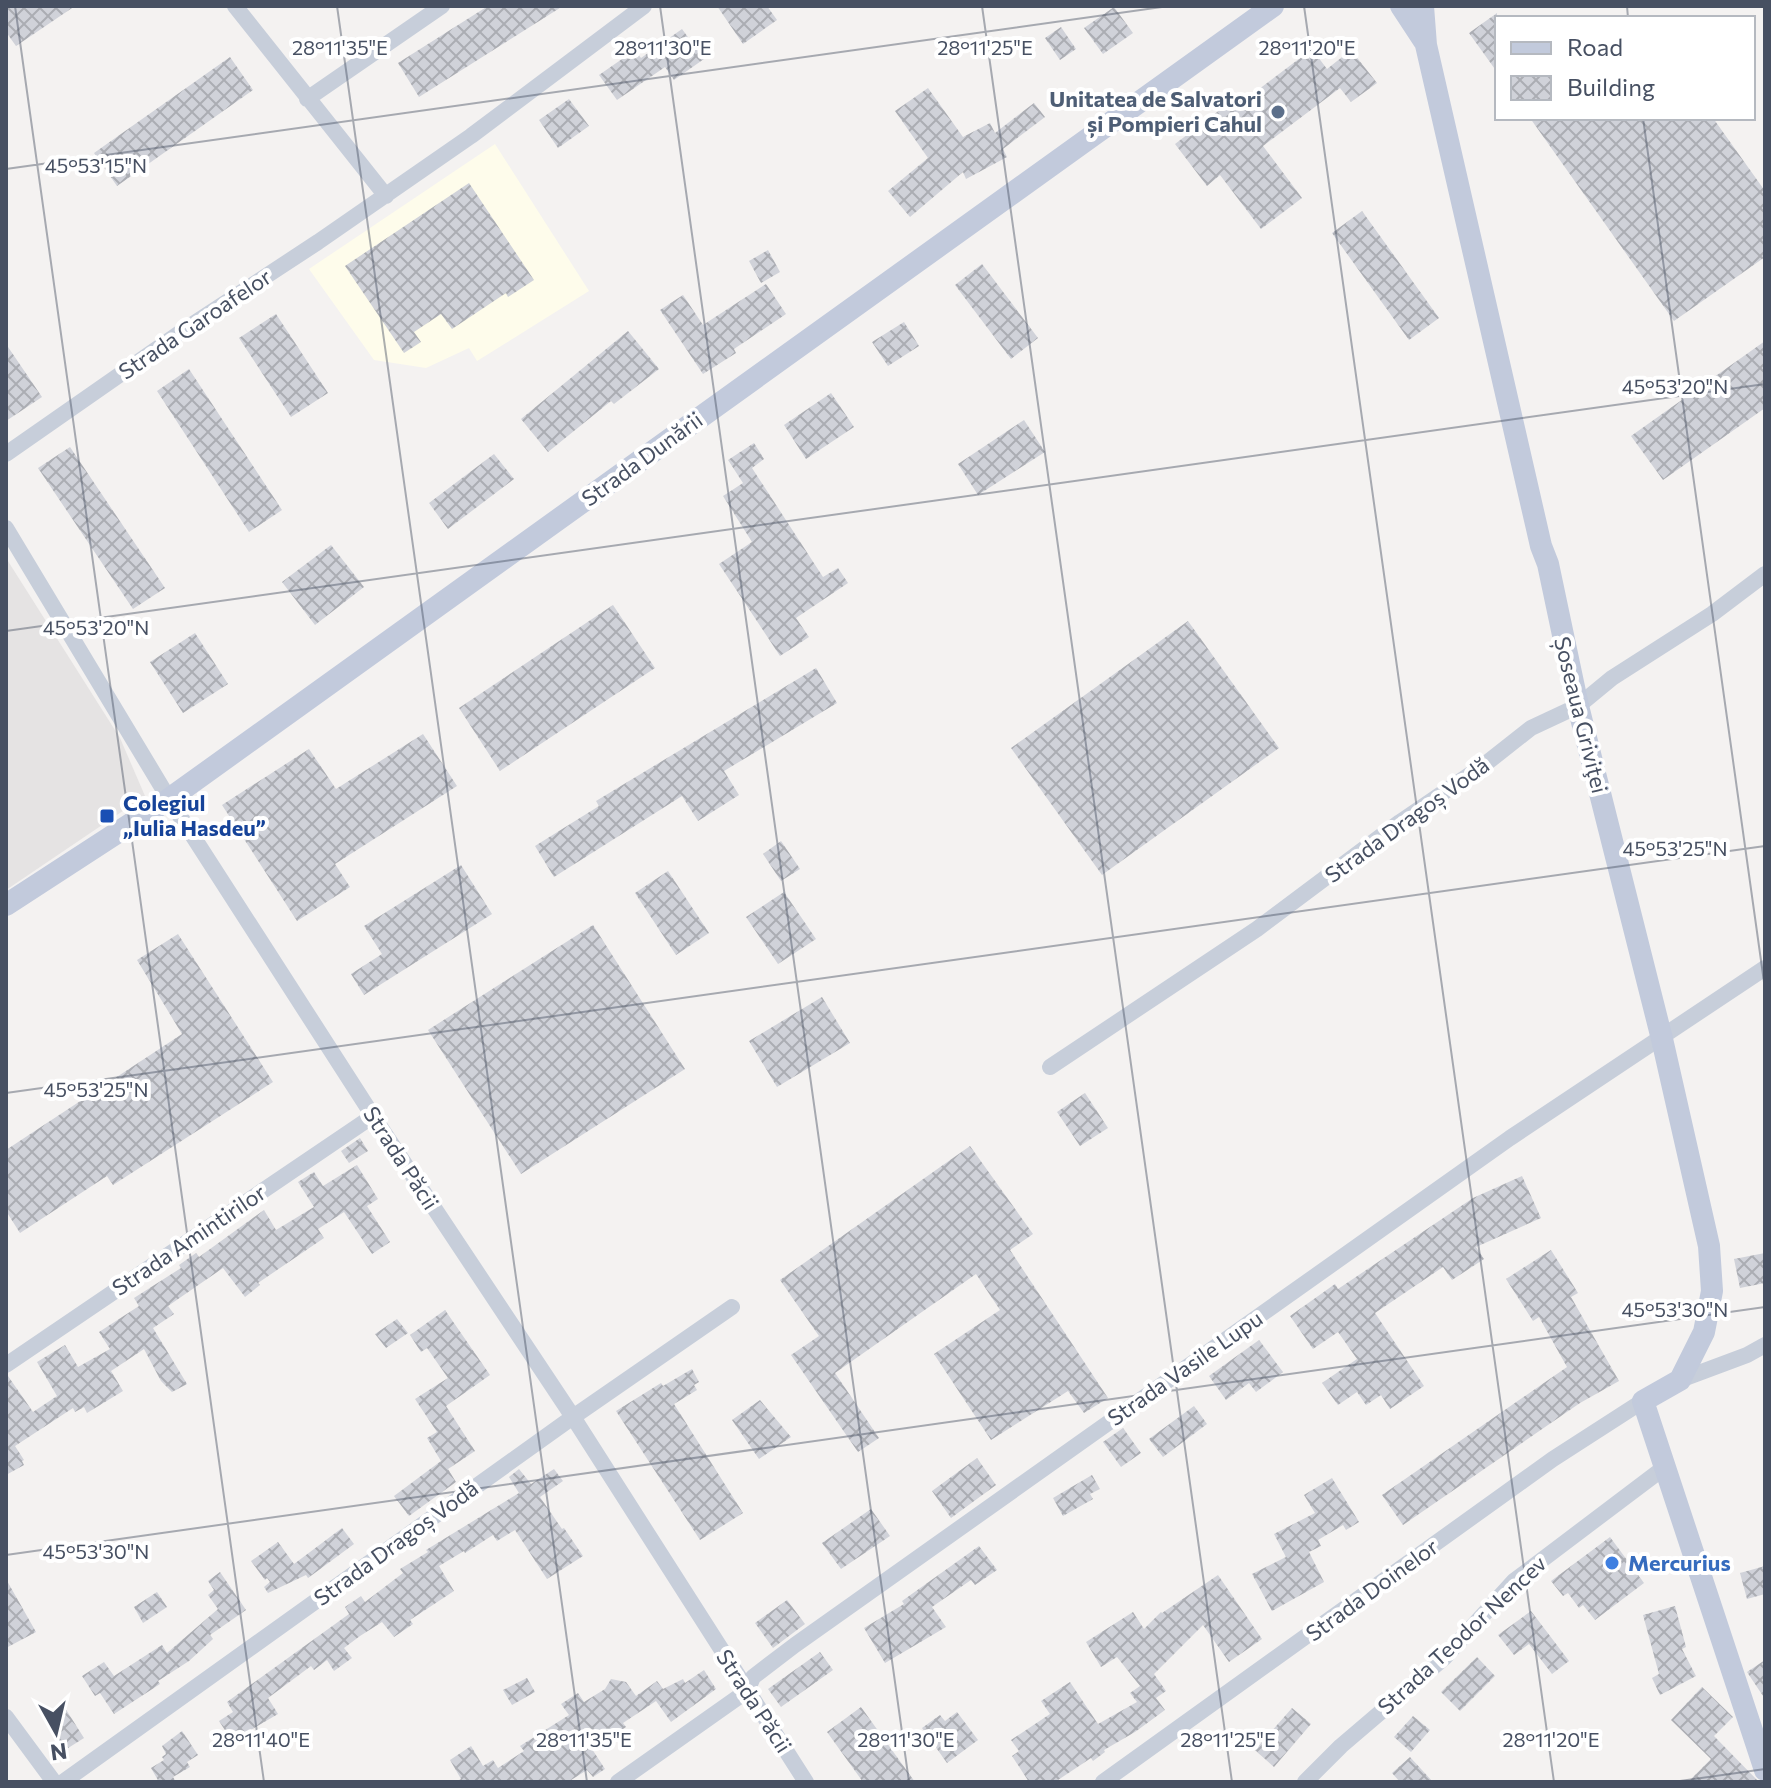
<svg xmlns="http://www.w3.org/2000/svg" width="1771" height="1788" font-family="Commissioner,sans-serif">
	<defs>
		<pattern id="building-cross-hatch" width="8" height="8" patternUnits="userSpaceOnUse" patternTransform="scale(2)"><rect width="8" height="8" fill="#d0d2d9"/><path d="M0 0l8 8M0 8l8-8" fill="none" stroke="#abadb3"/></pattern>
	</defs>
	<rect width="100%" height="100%" fill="#f4f2f1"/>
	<path fill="#fefceb" d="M495,144l94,147 -112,70 -8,-13 -43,20 -52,-8 -65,-91z"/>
	<path fill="#e5e3e3" d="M6,558l114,180 25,58 -139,94z"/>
	<path fill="url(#building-cross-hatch)" d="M6,6h69l-59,40 -10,-14z
		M488,6h75l-144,91 -21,-34z
		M717,6h50l10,14 -34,24z
		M1114,7l19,26 -30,21 -19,-26z
		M1497,13v59l-28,-39z
		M1061,27l15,22 -16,11 -15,-22z
		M682,29l22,30 -30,21 -9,-13 -48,33 -18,-25 36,-25 6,8z
		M1312,49l15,20 24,-19 26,33 -26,19 -11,-14 -77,58 39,52 -41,31 -41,-54 -13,11 -32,-42 54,-41 5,5z
		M230,57l23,33 -136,96 -23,-33z
		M928,88l35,49 27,-14 5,10 39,-30 11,14 -42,32 4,8 -41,22 -3,-7 -53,45 -22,-26 40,-33 -33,-47z
		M569,99l20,27 -31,22 -19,-28z
		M1530,118h183l52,73v66l-91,64z
		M469,183l65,97 -26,17 -2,-4 -54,36 -11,-15 -27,18 7,10 -17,11 -59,-87z
		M1362,211l77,107 -30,22 -77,-107z
		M768,250l12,22 -19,11 -12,-22z
		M982,264l56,74 -27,21 -56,-74z
		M766,284l20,30 -52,35 2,4 -33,21 -43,-64 23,-15 20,30z
		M276,314l52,79 -37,24 -52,-79z
		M904,322l15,24 -31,20 -16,-24z
		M628,331l31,38 -45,35 -3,-3 -63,51 -27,-33z
		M1765,341v67l-102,72 -32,-44z
		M6,344l36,53 -36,24z
		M189,369l93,141 -33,22 -92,-141z
		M831,393l23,34 -48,32 -22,-34z
		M1024,420l21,32 -67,43 -20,-31z
		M754,443l10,16 -12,9 71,109 15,-9 10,15 -52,35 13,19 -29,19 -61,-92 33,-22 -29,-46 20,-13 -15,-23z
		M70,447l95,141 -32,21 -95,-141z
		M494,454l20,25 -66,50 -19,-26z
		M331,545l33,42 -49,38 -33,-43z
		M613,605l42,63 -155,103 -41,-63z
		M1188,621l91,127 -177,127 -91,-127z
		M195,633l33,51 -45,29 -33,-51z
		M816,668l21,35 -113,68 15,24 -41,26 -16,-25 -128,81 -19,-31 64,-40 -3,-5z
		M423,734l34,52 -122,78 15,23 -53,34 -75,-116 87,-56 27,40z
		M781,841l19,28 -19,12 -18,-27z
		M461,865l31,49 -128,81 -13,-21 31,-20 -18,-28z
		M668,871l41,62 -33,22 -41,-62z
		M784,892l32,47 -38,25 -32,-47z
		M593,925l92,144 -164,105 -93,-144z
		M178,934l95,148 -160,103 -6,-9 -87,57 -14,-22v-61l176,-116 -45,-74z
		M822,997l28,46 -73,44 -28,-46z
		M1085,1093l23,35 -28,18 -23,-34z
		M360,1138l8,13 -19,12 -8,-12z
		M970,1146l63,88 -23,16 98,148 -24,15 -16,-22 -77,49 -57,-86 66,-44 -24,-36 -141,99 44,65 -21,14 -67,-97 28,-19 -39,-56z
		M357,1165l21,34 -11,7 23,36 -18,12 -28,-42 -26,17 6,9 -66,45 2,2 -15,12 -22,-29 -55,38 6,8 -21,14 34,56 -15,8 -11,-11 -17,-32 -33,22 12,20 -36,22 -3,-6 -9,5 -2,-4 -58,38 9,14 -2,1 2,4 -18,10v-99h2l25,36 24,-16 -20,-34 28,-17 13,22 32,-18 -11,-17 40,-26 -5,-8 47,-30 -2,-3 17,-12 3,4 65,-47 12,20 38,-23 -16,-25 16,-10 9,14z
		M1522,1176l19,42 -65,29 8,12 -32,21 -9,-13 -68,46 49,73 -34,23 -9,-14 -15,10 -9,-13 -19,13 -16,-22 35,-24 -19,-27 -25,17 -23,-33 45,-32 3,5 135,-91z
		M1551,1250l27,43 -7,4 48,84 -39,22 -177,122 -21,-30 185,-128 -28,-50 -6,4 -27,-42z
		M1765,1253v30l-25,5 -6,-29z
		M445,1310l45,65 -44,31 29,45 -27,18 8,13 -47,34 -15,-20 47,-35 -14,-23 10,-6 -22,-33 33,-21 -21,-30 -6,4 -11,-17z
		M397,1319l11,14 -22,15 -11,-14z
		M1259,1340l24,32 -27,20 -7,-9 -23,17 -17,-24z
		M692,1369l7,13 -5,3 3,5 -23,14 69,109 -43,27 -84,-129 45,-28 2,3z
		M760,1400l31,37 -32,22 -27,-39z
		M1194,1406l13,18 -44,33 -14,-18z
		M1123,1428l18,25 -20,14 -18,-25z
		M977,1458l19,27 -45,33 -19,-27z
		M519,1469l12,15 23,-15 9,12 -23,16 22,32 2,-1 19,28 -36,23 -32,-49 -18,11 -4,-6 -28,18 -1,-2 -25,15 15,25 -44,29 3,4 -19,13 -12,-15 -22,14 -16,12 8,10 -18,13 -7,-11 -13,10 -3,-4 -43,32 10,16 -46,27 -13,-20 14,-9 -6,-10 122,-88 -4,-7 16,-11 4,6 38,-29 -3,-4 28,-17 -2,-2 93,-57 -10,-16z
		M1092,1475l8,14 -10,5 3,5 -30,17 -10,-18z
		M1332,1478l27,44 -13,8 -3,-5 -25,15 3,6 -12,6 15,30 -52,29 -20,-37 34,-17 -12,-23 41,-21 -11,-18z
		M871,1509l19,27 -49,33 -19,-26z
		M342,1528l12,16 -46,34 -2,-3 -38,18 -4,-6 6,-5 -3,-4 -2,2 -14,-19 27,-19 16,22z
		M1610,1537l34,46 -49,37 -12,-15 -4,3 -11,-15 -5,3 -12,-15z
		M979,1546l18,24 -22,15 -4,-5 -39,27 14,20 -61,36 -21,-35 40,-24 -2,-3z
		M1765,1566v28l-18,5 -7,-26z
		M220,1572l26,38 -36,25 3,4 -24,22 -31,20 2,3 -46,30 -14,-21 -5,3 -13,-20 22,-14 10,14 48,-31 5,8 51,-44 -10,-14 6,-5 -6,-9z
		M1218,1575l44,64 -33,23 -26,-37 -49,49 12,17 -10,7 9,12 -30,22 -31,18 1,2 -12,9 -2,-3 -36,24h-26l-17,-26 7,-5 -8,-11 39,-26 -9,-13 29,-19 28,42 39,-22 -7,-9 10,-7 -23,-29 -16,10 -15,-25 47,-30 11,17 17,-17 1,1z
		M6,1579l30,53 -30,16z
		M157,1592l10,15 -24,16 -9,-16z
		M787,1600l18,24 -32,24 -18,-25z
		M1675,1606l11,41 -4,2 14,27 -36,19 -8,-17 7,-4 -16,-59z
		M1531,1611l38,50 -17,13 -23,-30 -15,11 -16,-20z
		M820,1652l13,18 -52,37 -13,-18z
		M1477,1657l18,19 -35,35 -19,-19z
		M1765,1660v39l-18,-27z
		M704,1670l12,19 -45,33 -15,-21 -33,22 3,4 -34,22 13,20 -12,8 -6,-7 -19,12h-112l5,-3 -11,-19 21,-14 12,20 10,-6 5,8 26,-17 -4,-5 49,-31 -8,-11 17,-11 6,9 21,-13 6,-10 15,3 10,14 21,-15 6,8 20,-10 2,4z
		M527,1678l8,14 -23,13 -9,-15z
		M1702,1687l31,30 -19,19 45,46h-71l23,-23 -40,-39z
		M861,1707l54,75h-52l-36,-50z
		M65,1708l19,30 -19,12 -19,-30z
		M1292,1708l19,16 -37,43 -19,-17z
		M957,1712l21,28 -31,23 -25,-35 18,-13 5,6z
		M1413,1716l17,14 -19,22 -17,-15z
		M182,1731l16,24 -11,7 3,5 -17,10 3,5h-17l-8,-14 13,-8 -2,-3 4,-3 -4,-8z
		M1410,1757l23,25h-33l-8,-9z"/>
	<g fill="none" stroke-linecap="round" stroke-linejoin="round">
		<path stroke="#c7ceda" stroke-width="16" d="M235,6l151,190
			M307,99l135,-93
			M6,454l175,-122 137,-90 153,-106 173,-130
			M6,528l163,271 204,317 200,301 233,365
			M1050,1067l207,-138 143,-107 84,-57 47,-37 47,-22 34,-28 100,-64 53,-40
			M6,1365l367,-249
			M1680,1380l67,-25 18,-10
			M6,1717l48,65
			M63,1782l510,-365 159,-110
			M618,1782l129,-91 6,-14 42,-32 715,-507 255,-170
			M1103,1782l450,-323 90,-58
			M1305,1782l36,-36 103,-88 70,-77 151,-114"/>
		<path stroke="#c2cadc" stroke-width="22" d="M1401,6l23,35
			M1423,6l3,39 115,501 7,18 30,142 84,333 47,207 3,45 -8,41 -24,48 -37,21 122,369
			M6,905l163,-106 1104,-793"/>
	</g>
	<path fill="none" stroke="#475062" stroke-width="2" stroke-opacity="0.45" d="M15,6l249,1776M337,6l250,1776M660,6l249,1776M982,6l250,1776M1304,6l250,1776M1627,6l1,12M1643,118l122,871M6,169l1163,-163M6,631l1759,-247M6,1093l1759,-247M6,1555l1759,-248M1673,1782l92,-13"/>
	<circle fill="#5c6f8a" stroke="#fff" stroke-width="3" cx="1278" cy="112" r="8"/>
	<rect fill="#1a4fb4" stroke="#fff" stroke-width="3" x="99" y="808" width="16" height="16" rx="4"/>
	<circle fill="#3f7fe0" stroke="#fff" stroke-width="3" cx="1612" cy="1563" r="8"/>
	<g text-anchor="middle" stroke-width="8" stroke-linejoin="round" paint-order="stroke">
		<g font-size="22" font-weight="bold" fill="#4e5e75" stroke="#fff" text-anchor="end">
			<text x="1262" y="107">Unitatea de Salvatori<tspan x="1262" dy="25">și Pompieri Cahul</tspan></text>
		</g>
		<g font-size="22" fill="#475062" stroke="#fff">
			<text transform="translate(195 324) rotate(-34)" y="8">Strada Garoafelor</text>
			<text transform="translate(642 459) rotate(-36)" y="8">Strada Dunării</text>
			<text transform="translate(1581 715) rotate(76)" y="8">Șoseaua Griviţei</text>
			<text transform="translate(1407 820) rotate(-36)" y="8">Strada Dragoș Vodă</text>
			<text transform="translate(401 1158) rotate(57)" y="8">Strada Păcii</text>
			<text transform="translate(189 1240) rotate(-34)" y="8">Strada Amintirilor</text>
			<text transform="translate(1185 1368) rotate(-35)" y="8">Strada Vasile Lupu</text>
			<text transform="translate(396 1543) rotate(-36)" y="8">Strada Dragoș Vodă</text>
			<text transform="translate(1372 1590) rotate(-36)" y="8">Strada Doinelor</text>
			<text transform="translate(1462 1635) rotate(-43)" y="8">Strada Teodor Nencev</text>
			<text transform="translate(754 1701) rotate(57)" y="8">Strada Păcii</text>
		</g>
		<g font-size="22" font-weight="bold" fill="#164399" stroke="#fff" text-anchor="start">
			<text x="123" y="811">Colegiul<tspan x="123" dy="25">„Iulia Hasdeu”</tspan></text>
		</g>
		<g font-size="22" font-weight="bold" fill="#366cbe" stroke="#fff" text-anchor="start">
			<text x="1628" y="1571">Mercurius</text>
		</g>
	</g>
	<g font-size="20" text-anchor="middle" fill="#475062" stroke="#fff" stroke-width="8" stroke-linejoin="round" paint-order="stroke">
		<text x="340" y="55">28°11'35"E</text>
		<text x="663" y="55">28°11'30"E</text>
		<text x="985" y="55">28°11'25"E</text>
		<text x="1307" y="55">28°11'20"E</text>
		<text x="96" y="173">45°53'15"N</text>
		<text x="1675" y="394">45°53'20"N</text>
		<text x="96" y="635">45°53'20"N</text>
		<text x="1675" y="856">45°53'25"N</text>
		<text x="96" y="1097">45°53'25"N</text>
		<text x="1675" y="1317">45°53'30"N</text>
		<text x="96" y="1559">45°53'30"N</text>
		<text x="261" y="1747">28°11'40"E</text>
		<text x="584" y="1747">28°11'35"E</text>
		<text x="906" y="1747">28°11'30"E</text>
		<text x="1228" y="1747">28°11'25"E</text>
		<text x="1551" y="1747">28°11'20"E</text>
	</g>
	<rect width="1771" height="1788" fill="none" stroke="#475062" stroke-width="16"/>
	<rect x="1495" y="16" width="260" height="104" fill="#ffffff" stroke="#b5b9c0" stroke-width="2"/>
	<rect x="1511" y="42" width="40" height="12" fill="#c2cadc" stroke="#b5b9c0" stroke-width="2"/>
	<text x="1567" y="56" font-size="24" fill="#475062">Road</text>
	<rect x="1511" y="76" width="40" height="24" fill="url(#building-cross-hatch)" stroke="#b5b9c0" stroke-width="2"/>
	<text x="1567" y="96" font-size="24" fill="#475062">Building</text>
	<g transform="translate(56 1732) rotate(172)" stroke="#ffffff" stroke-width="6" paint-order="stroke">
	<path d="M0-6L14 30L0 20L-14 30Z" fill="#475062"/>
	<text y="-12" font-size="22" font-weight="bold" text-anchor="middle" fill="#475062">N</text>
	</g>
</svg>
